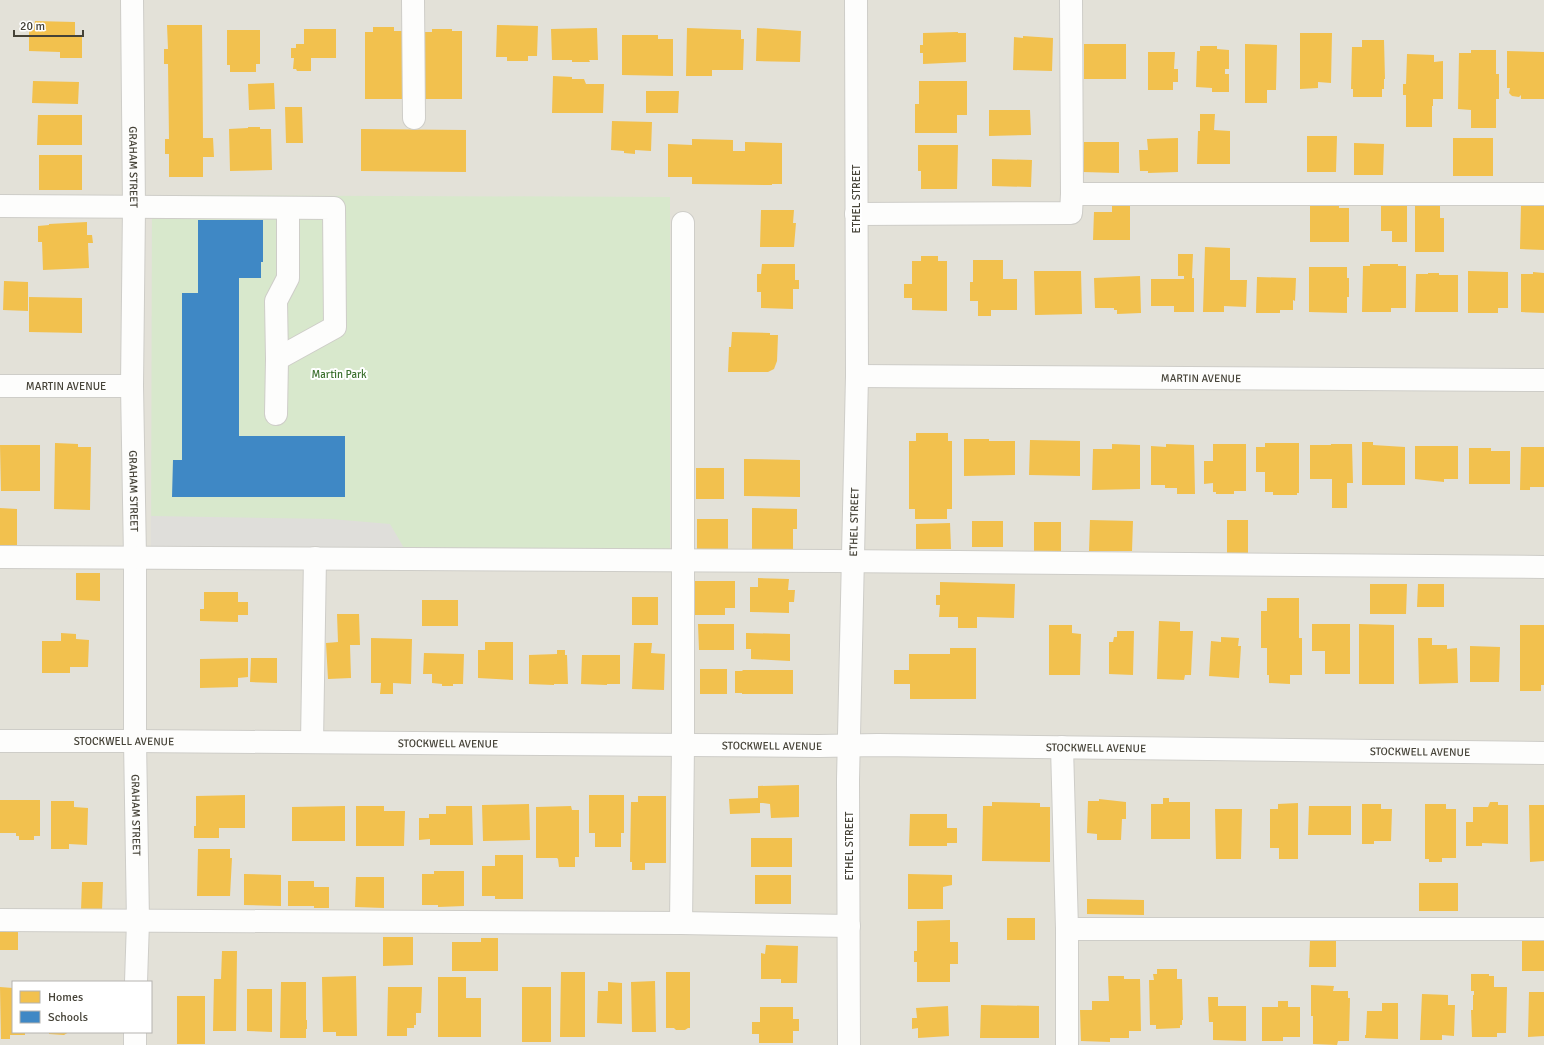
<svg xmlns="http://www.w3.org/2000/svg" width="1544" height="1045" font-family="Signika,sans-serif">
	<rect width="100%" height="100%" fill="#f0efea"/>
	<path fill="#e3e1d8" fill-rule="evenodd" d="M0,0h1544v1045h-1544zM13,982h138v50h-138z"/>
	<path fill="#d8e8cc" d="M152,195l518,2v358l-519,-2z"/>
	<path fill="#dfdeda" d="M151,516l180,3 59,5 14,24 -253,-1z"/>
	<path fill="#f2c14e" d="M35,21l40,1v14h7v22h-22v-6l-31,-1v-21h5z
		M167,25h35l1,113h10l1,19h-11v20h-34v-23h-4v-15h4l-1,-75h-4v-15h4z
		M497,25l41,1 -1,30h-9v5h-21v-4h-11z
		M373,27h21v4h9v68h-38v-67h8z
		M597,28l1,32h-9l1,2h-18v-2h-20l-1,-31z
		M687,28l54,2v9h3l-1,31h-31v6h-26z
		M757,28l44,3 -1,31 -44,-1z
		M304,29h32v29h-25v13h-14l-1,-2h-3l1,-11h-3v-10h5v-4h8z
		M432,29h20v2h10v68h-40v-67h10z
		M227,30h33v34h-4v8h-26v-7h-3z
		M958,32v1h8v29l-43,2v-11h-3v-8h3v-12z
		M1300,33h32l-1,50 -13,-1v6l-18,1z
		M622,35h36v4h15v37l-51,-1z
		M1023,36l30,2 -1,33 -39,-1 1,-33 9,1z
		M1362,40h22l1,39h-1v10h-2v8h-29v-8h-2l1,-42h10z
		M1084,44h42v35h-42z
		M1245,44l32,1 -1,45h-9v13h-22z
		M1200,46h17v3l12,1v19h-4v5h4v18h-17v-4l-16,-1 1,-36h3z
		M1471,50h25v24h3v25h-3v29h-25v-18l-13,-1 1,-56h12z
		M1507,51l37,1v47h-23v-4l-2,2 -7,-1 -3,-3 1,-5h-3z
		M1148,52h27l-1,17h4v13h-5v8h-25z
		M1407,54l27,1v7l9,-1v38h-10v7h-1v21h-26v-32h-3v-11h3z
		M553,76l19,1v2h12l2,5h18l-1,29h-51z
		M33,81l46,1 -1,22 -46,-1z
		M919,81h48v34h-10v18h-42v-29h4z
		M274,83l1,26 -26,1 -1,-26z
		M646,91h33l-1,22h-32z
		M285,107h17l1,36h-17z
		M989,110h41l1,25 -42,1z
		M1200,114h15l-1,16 16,1v33h-33l1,-33h2z
		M38,115h44v30h-45z
		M612,121l40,1 -1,29 -16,-1v4l-11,-1v-2l-13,-1z
		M248,127h12v2h11l1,41 -42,1 -1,-42 19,-1z
		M361,129l105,1v42l-105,-1z
		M1307,136h30l-1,36h-29z
		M1178,138v34l-30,1v-2h-8l-1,-21h9l-1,-11z
		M1453,138h40v38h-40z
		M692,139l41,1v11h12v-9l37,1v41h-10v1l-80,-1v-7h-24v-33l24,1z
		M1084,142h35v31l-36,-1z
		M1354,143l30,1 -1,31h-29z
		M918,145h40l-1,44h-36v-18h-3z
		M39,155h43v35h-43z
		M992,159l40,1 -1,27 -39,-1z
		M1415,205h25v13h4v34h-29z
		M1112,206h18v34h-37l1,-28h18z
		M1310,206h29v2h10v34h-39z
		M1381,206h26v36h-15v-11h-11z
		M1521,206h23v44l-24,-1z
		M761,210h33l-1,13h3l-2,24h-34z
		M87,222v13h5l1,8h-5l1,25 -46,2 -1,-28h-4v-16l11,-1v-1z
		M1205,247l25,1v32h17l-1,27 -22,-1v6h-21z
		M1178,254h15l-1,24h2v34h-20v-6h-23v-27h33v-3h-6z
		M921,256h17v5h9v50l-35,-1v-12h-8v-14h8v-23h9z
		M973,260h30v19h14v31h-26v6h-13v-15h-8v-19h3z
		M762,264h33v16h4v9h-6v20l-32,-1v-16h-4v-18h4z
		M1370,264h28v2h8v42h-15v4h-29l1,-46h7z
		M1309,267h38v11h2v19h-2v16l-38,-1z
		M1034,271h47l1,43 -47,1z
		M1468,271l40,1v36h-10v5h-30z
		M1533,272l11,1v40l-23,-1v-38h12z
		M1428,273h11v2h19v37h-43l1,-38h12z
		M1140,276l1,37 -24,1v-4h-3v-2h-19l-1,-30z
		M1257,277l39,1 -1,23 -2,-1v10h-13v3h-24z
		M4,281l24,1v29l-25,-1z
		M29,297l53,1v35l-53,-1z
		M732,332l38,1v2h8l-1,26 -3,8 -6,3h-40l1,-25h2z
		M916,433h32v8h4v68h-5v10h-32v-10h-6v-68h7z
		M964,439h25v2h26v34l-51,1z
		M1030,440l50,1v35l-51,-1z
		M1362,442h11v3l32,2v38h-43z
		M55,443l23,1v3h13l-1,63 -36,-1z
		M1265,443h34v50h-2v2h-24v-3h-8v-20h-9v-25h9z
		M1112,444l28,1v44l-48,1 1,-41h19z
		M1166,444l28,1 1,49h-18v-6h-12v-3h-14v-39l15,1z
		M1213,444h33v47h-12v3h-18v-2h-3v-9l-9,1v-23h9z
		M1331,444h21l1,39h-6v25h-15v-29h-22v-34h21z
		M0,445h40v46h-39z
		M1415,446h43v33h-14v3l-29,-3z
		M1521,447h23v40h-14v3h-10z
		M1469,448h22v3h19v33h-41z
		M744,459l56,1v37l-56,-1z
		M696,468h28v31h-28z
		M0,508l17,1v36h-17z
		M752,508l45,1v20h-4v20h-41z
		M697,519h31v30h-31z
		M1090,520l43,1 -1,30h-43z
		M1227,520h21v33h-21z
		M972,521h31v26h-31z
		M1034,522h27v31h-27z
		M950,523l1,26h-35v-25z
		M76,573h24v28l-24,-1z
		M758,578l31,1 -1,11h7l-1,12h-5v11l-39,-1v-25h8z
		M694,581h41v27h-10v7h-31z
		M940,582l75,2 -1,34 -37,-1v11h-19v-11h-19l1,-12h-4v-10h4z
		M1370,584h37l-1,30h-36z
		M1418,584h26v23h-27z
		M204,592h34v10h10v13h-10v7l-38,-1v-12h4z
		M632,597h26v28h-26z
		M1267,598h32v40h3v37h-12v9l-21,-1v-8h-2v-27h-6v-37h6z
		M422,600h36v26h-36z
		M337,614h22l1,31h-10l1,33 -23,1 -2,-36 12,-1z
		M1159,621l21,1v9h13l-2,44h-6l-1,5 -27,-1z
		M698,624h36v26h-35z
		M1312,624h38v50h-25v-23h-13z
		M1359,624l35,1v59h-35z
		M1049,625h23v8l9,1 -1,41h-31z
		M1520,625h24v60h-3v6h-21z
		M1117,631h17l-1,44 -24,-1v-32h4l1,-5h3z
		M61,633l15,1v5l13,1 -1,27h-18v6h-28v-32h19z
		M746,633l44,1v27l-39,-2v-10h-5z
		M1221,637l18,1 -1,8h3l-2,32 -30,-2 2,-35 10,1z
		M371,638l41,1 -1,45 -18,-1v11h-13l1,-11h-10z
		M1418,638h14v7h15v4l10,-1 1,35 -39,1z
		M485,642h28v38l-35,-2v-28h7z
		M634,643h18l-1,10 14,1 -1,36 -32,-1z
		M1470,646l30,1 -1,35h-29z
		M950,648h26v51h-66v-15h-16v-14h15v-16h41z
		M557,650h8v5h2l1,29h-14v1l-25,-1v-29l28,-1z
		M424,653l40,1 -1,30h-10v2h-11v-2l-10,-1v-9h-9z
		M582,655h38v29h-13v1l-26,-1z
		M248,658v19l-10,1v9l-38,1v-29z
		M251,658h26v25l-27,-1z
		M700,669h27v25h-27z
		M742,670h51v24h-51v-1h-7v-22h8z
		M799,785v32l-28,1 -1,-14 -7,-1h-3v10l-30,1 -1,-15 29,-1v-12z
		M245,795v33h-26v10h-25v-12h2v-30z
		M589,795h35v38h-3v14h-26v-14h-6z
		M638,796h28v67h-21v7h-13v-8h-2l1,-60h7z
		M1163,798h6v4h21v37h-39v-35h12z
		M1099,799l27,3v17h-4l-1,21h-24v-6l-10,-1 1,-32h11z
		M0,800h40v36h-6v4h-15v-4h-3v-3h-16z
		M51,801h23v6l14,1 -1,37 -18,-1v5h-18z
		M992,802l48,1v4h10v55l-68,-1 1,-55h9z
		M1490,802h8v3h10v39l-26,-1v3h-16v-24h7v-15h15z
		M1298,803v56h-19v-11h-9v-39h8v-5z
		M529,804l1,36 -47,1 -1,-36z
		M1362,804h19v5h11l-1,32h-17v3h-12z
		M1425,804h21v5h10v49h-14v4h-13v-3h-4z
		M1529,805h15v56l-14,1z
		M345,806v35h-53v-34z
		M356,806h28v5h21l-1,35h-48z
		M446,806h26l1,39h-43v-6l-11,1v-22h10v-4h17z
		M571,806l1,4h7v47h-4v10h-16l-1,-8 -1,-1h-21v-51z
		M1309,806h42v29h-43z
		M1215,809h27l-1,50h-25z
		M910,814h37v14h10v15h-10v3h-38z
		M751,838h41v29h-41z
		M198,849h32v9h2l-2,38h-33z
		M495,855h28v44h-28v-3h-13v-30h13z
		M434,871h30v35l-26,1v-2h-16v-31h12z
		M244,874l37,1v31l-37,-1z
		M908,874l44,1v10l-9,2v22h-35z
		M755,875h36v29h-36z
		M356,877h28v31l-29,-1z
		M288,881h26v6h15v21h-15v-2h-26z
		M82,882h21l-1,28h-21z
		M1419,883h39v28h-39z
		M1087,899l57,1v15l-57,-1z
		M1007,918h28v22h-28z
		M950,920v22h8v22h-8v18h-33v-20h-3v-11h3v-30z
		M0,932h18v18h-18z
		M383,937h30v28l-30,1z
		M481,938h17v33h-46v-29h29z
		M1310,940h26v27h-27z
		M1522,941h22v30h-22z
		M766,945l32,1 -1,37h-16v-4h-20v-26l4,1z
		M222,951h15l-1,80h-23l1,-52h7z
		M1157,969h20v10h5l1,41h-1v5h-2v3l-24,1v-4h-6l-1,-45h5l-1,-6h4z
		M561,972h24v65h-25z
		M666,972h24v56h-2l-3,2h-9l-2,-2h-8z
		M1471,974h18v2h5v11h13l-1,46h-9v4h-25l-1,-27h2v-15h1v-4h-3z
		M356,976l1,60h-21v-4h-13l-1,-55z
		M1108,976h16v3h16l1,52h-12v7h-19v4l-29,-1 -1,-31h12v-9h17z
		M438,977h28v21h15v39h-43z
		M655,981l1,51h-24l-1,-50z
		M281,982h25v38h1v9h-1v9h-26z
		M608,982l14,1v41l-25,-1 1,-32h10z
		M1311,985l23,1 -1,5h15v7h2l-1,43h-11l-1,4 -24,-1v-28h-2z
		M0,987l13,1v44h12v3h-15v4h-9z
		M388,987h34l-1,26h-5v12h-2v3h-7v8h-20z
		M522,987h29v55h-29z
		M247,989h25v43l-25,-1z
		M1529,992h15v44l-16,1z
		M1422,994l26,1v10h7l-1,31 -12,-1v5h-22z
		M177,996h28v48h-28z
		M1208,997h10v9h28v35l-33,-1v-18h-4z
		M1278,1001h10v6h12v30h-17v4h-21v-34h16z
		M1382,1003h16v36l-33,-1v-3h1l1,-24h15z
		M981,1005l58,1v32h-59z
		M948,1006l1,30 -31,2v-10l-6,1v-11h5l-1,-10z
		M760,1007h33v12h6v12h-6v12h-34v-9h-7v-12h8z
		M49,1032h20l-5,3 -15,-1z"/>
	<path fill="#3f88c5" d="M198,220h65v42h-2v16h-22v158h106v61h-173l1,-37h9v-167h16z"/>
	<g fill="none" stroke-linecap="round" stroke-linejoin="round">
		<defs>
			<g id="minor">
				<path id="s1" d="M132,0l2,207 -2,179 3,171v184l3,180 -2,61"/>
				<path d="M413,0l1,118"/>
				<path d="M1071,0l1,194"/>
				<path d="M0,206l334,2 1,119 -58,32 -1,55"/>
				<path d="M856,214l215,-1 1,-19h472"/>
				<path d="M277,359l-1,-58 12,-23v-70"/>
				<path id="s2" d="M857,376l687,4"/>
				<path id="s3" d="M0,386h132"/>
				<path d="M0,557l833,4 711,6"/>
				<path id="s4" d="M0,741h135l684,5 59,-1 666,8"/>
				<path d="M312,742l3,-184"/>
				<path d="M1062,747l5,182v116"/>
				<path d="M0,920l681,3 168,3"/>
				<path d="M681,923l2,-178v-522"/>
				<path d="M1067,929h477"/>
				<path d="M135,1045v-13"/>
				<path id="s5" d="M849,1045l-1,-265 9,-404 -1,-376"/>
			</g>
		</defs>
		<use href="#minor" stroke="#cecdc8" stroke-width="24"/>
		<use href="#minor" stroke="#fdfdfc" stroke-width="22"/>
	</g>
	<g text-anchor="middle" stroke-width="4" stroke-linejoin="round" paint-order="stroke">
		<g font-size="11" fill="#454237" stroke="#fff">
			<text dy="4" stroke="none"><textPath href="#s1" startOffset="167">GRAHAM STREET</textPath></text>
			<text transform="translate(856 199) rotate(-90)" y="4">ETHEL STREET</text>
			<text dy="4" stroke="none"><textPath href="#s2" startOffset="344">MARTIN AVENUE</textPath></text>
			<text dy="4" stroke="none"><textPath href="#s3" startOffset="66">MARTIN AVENUE</textPath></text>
			<text dy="4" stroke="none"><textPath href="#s1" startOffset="491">GRAHAM STREET</textPath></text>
			<text dy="4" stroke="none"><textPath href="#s5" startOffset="523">ETHEL STREET</textPath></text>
			<text dy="4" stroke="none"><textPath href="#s4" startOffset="124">STOCKWELL AVENUE</textPath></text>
			<text dy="4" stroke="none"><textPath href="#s4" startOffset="448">STOCKWELL AVENUE</textPath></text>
			<text dy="4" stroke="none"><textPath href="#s4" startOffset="772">STOCKWELL AVENUE</textPath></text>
			<text dy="4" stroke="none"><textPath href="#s4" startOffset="1096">STOCKWELL AVENUE</textPath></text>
			<text dy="4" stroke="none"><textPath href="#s4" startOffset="1420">STOCKWELL AVENUE</textPath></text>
			<text dy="4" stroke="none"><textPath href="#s1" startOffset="815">GRAHAM STREET</textPath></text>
			<text transform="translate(849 846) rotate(-90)" y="4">ETHEL STREET</text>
		</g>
		<g font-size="11" fill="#3d7130" stroke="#fff">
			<text x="339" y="378">Martin Park</text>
		</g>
	</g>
	<rect x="12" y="981" width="140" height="52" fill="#ffffff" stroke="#b5b3af"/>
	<rect x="20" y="991" width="20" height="12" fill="#f2c14e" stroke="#b5b3af"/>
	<text x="48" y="1001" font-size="12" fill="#454237">Homes</text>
	<rect x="20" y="1011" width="20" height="12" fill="#3f88c5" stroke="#b5b3af"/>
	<text x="48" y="1021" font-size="12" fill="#454237">Schools</text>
	<path d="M14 30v6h69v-6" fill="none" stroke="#454237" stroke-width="2"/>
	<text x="20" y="30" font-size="12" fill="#454237" stroke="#ffffff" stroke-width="3" paint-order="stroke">20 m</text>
</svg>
